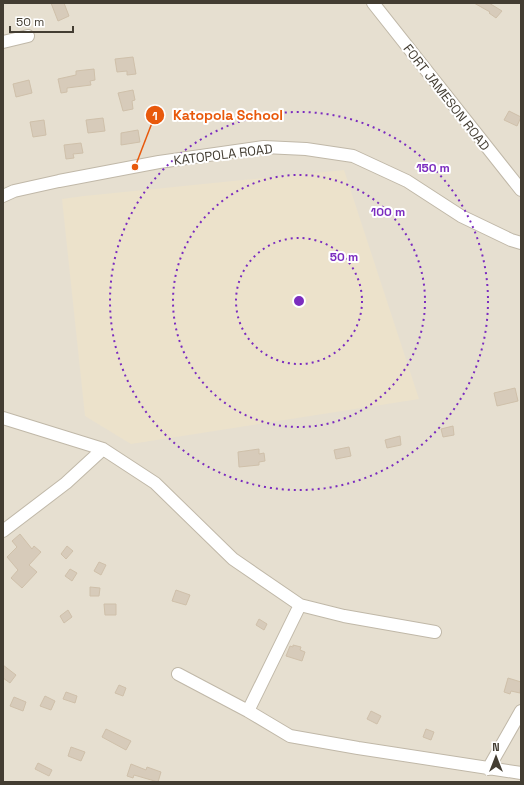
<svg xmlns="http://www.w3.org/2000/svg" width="524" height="785" font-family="'Space Grotesk',sans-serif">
	<rect width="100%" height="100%" fill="#f2ede2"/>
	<path fill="#e6dfd0" d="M3,3h518v779h-518z"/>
	<path fill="#ece2cb" d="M344,170l75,229 -288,45 -46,-28 -23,-217 22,-3z"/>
	<path fill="#d7cbba" stroke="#cfc0aa" d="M51,3h13l5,13 -11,5z
		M474,3h15l13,8 -6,7 -7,-5 1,-1z
		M133,57l3,17 -9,1v-4l-10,1 -2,-13z
		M94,69l1,11 -5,1 1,4 -24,3v4l-6,1 -3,-14 18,-4v-4z
		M29,80l3,13 -16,4 -3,-13z
		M133,90l2,10 -3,1 1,8 -10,2 -5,-18z
		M509,111l12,6 -4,9 -13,-6z
		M103,118l2,13 -17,2 -2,-13z
		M44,120l2,15 -13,2 -3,-15z
		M138,130l2,12 -19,3v-12z
		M81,143l2,10 -10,1 1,4 -8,1 -2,-14z
		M515,388l3,13 -21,5 -3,-13z
		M453,426l1,9 -11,2 -2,-8z
		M400,436l1,9 -14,3 -2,-8z
		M349,447l2,9 -15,3 -2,-9z
		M259,449v5l5,-1 1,8 -6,1v3l-20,2 -1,-15z
		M20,534l12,15 2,-3 7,6 -12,13 8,7 -15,16 -11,-10 7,-8 -11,-13 10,-10 -5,-6z
		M67,546l6,5 -7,8 -5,-5z
		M99,562l7,3 -5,10 -7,-4z
		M70,569l7,4 -5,8 -7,-5z
		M90,587l10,1 -1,8h-9z
		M176,590l14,5 -4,10 -14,-4z
		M104,604h12v11h-11z
		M68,610l4,7 -8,6 -4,-7z
		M259,619l8,5 -3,6 -8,-5z
		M293,645l8,2 -1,3 5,2 -3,9 -16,-5 4,-10 3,1z
		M3,665l13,10 -6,8 -7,-5z
		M508,678l13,4 -1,11 -9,-2 -1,3 -6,-2z
		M119,685l7,3 -3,8 -8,-3z
		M66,692l11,4 -2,7 -12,-4z
		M45,696l10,5 -4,9 -11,-4z
		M14,697l12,5 -3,9 -13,-5z
		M371,711l10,5 -4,8 -10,-5z
		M106,729l25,12 -5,9 -24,-13z
		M426,729l8,3 -3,8 -8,-3z
		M71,747l14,5 -4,9 -13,-5z
		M38,763l14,7 -3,6 -14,-7z
		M131,764l15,6 1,-3 14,5 -3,10 -24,-7 -1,3 -6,-2z"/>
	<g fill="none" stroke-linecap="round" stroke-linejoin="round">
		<defs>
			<path id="minor" d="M373,3l148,187
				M3,42l25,-6
				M3,196l11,-5 45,-10 100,-19 105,-15 42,2 47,7 54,25 54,35 50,24 10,3
				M3,418l100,31 52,34 78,76 67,46 44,11 91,16
				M3,531l63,-48 37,-34
				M178,674l70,37 42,25 68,12 163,25
				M248,711l52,-106
				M488,769l33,-58"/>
		</defs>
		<use href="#minor" stroke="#c0b8a8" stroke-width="14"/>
		<use href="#minor" stroke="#fff" stroke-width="12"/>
	</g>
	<g fill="none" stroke="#7b2cbf" stroke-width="2" stroke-dasharray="2 4">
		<circle cx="299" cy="301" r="63"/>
		<circle cx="299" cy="301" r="126"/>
		<circle cx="299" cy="301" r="189"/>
	</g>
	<g text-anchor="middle" stroke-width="4" stroke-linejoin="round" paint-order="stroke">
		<g font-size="13" fill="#433d32" stroke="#fff">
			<text transform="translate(447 97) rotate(52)" y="5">FORT JAMESON ROAD</text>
			<text transform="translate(223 154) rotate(-7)" y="5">KATOPOLA ROAD</text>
		</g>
	</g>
	<circle cx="299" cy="301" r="6" fill="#7b2cbf" stroke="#fff" stroke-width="2"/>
	<g font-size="12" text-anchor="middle" font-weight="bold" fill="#7b2cbf" stroke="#fff" stroke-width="4" stroke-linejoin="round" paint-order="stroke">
		<text x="433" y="172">150 m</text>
		<text x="388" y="216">100 m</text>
		<text x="344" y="261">50 m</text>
	</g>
	<path fill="none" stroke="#e8590c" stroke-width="1.5" d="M135 167L155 115"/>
	<g fill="#e8590c" stroke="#fff" stroke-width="1.5">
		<circle cx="135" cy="167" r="4"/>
		<circle cx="155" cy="115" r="10"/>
	</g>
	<g font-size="12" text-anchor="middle" font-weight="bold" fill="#fff">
		<text x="155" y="120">1</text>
	</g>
	<g font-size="14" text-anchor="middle" font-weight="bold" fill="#e8590c" stroke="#fff" stroke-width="4" stroke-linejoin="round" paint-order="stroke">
		<text x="228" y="120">Katopola School</text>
	</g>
	<rect width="524" height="785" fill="none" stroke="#433d32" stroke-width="8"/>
	<g transform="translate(496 757)" stroke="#ffffff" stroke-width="3" paint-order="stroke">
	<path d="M0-3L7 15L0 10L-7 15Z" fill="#433d32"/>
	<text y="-6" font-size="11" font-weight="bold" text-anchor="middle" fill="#433d32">N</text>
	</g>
	<path d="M10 26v6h63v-6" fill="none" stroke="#433d32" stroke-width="2"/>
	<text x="16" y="26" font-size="12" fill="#433d32" stroke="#ffffff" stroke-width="3" paint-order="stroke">50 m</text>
</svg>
